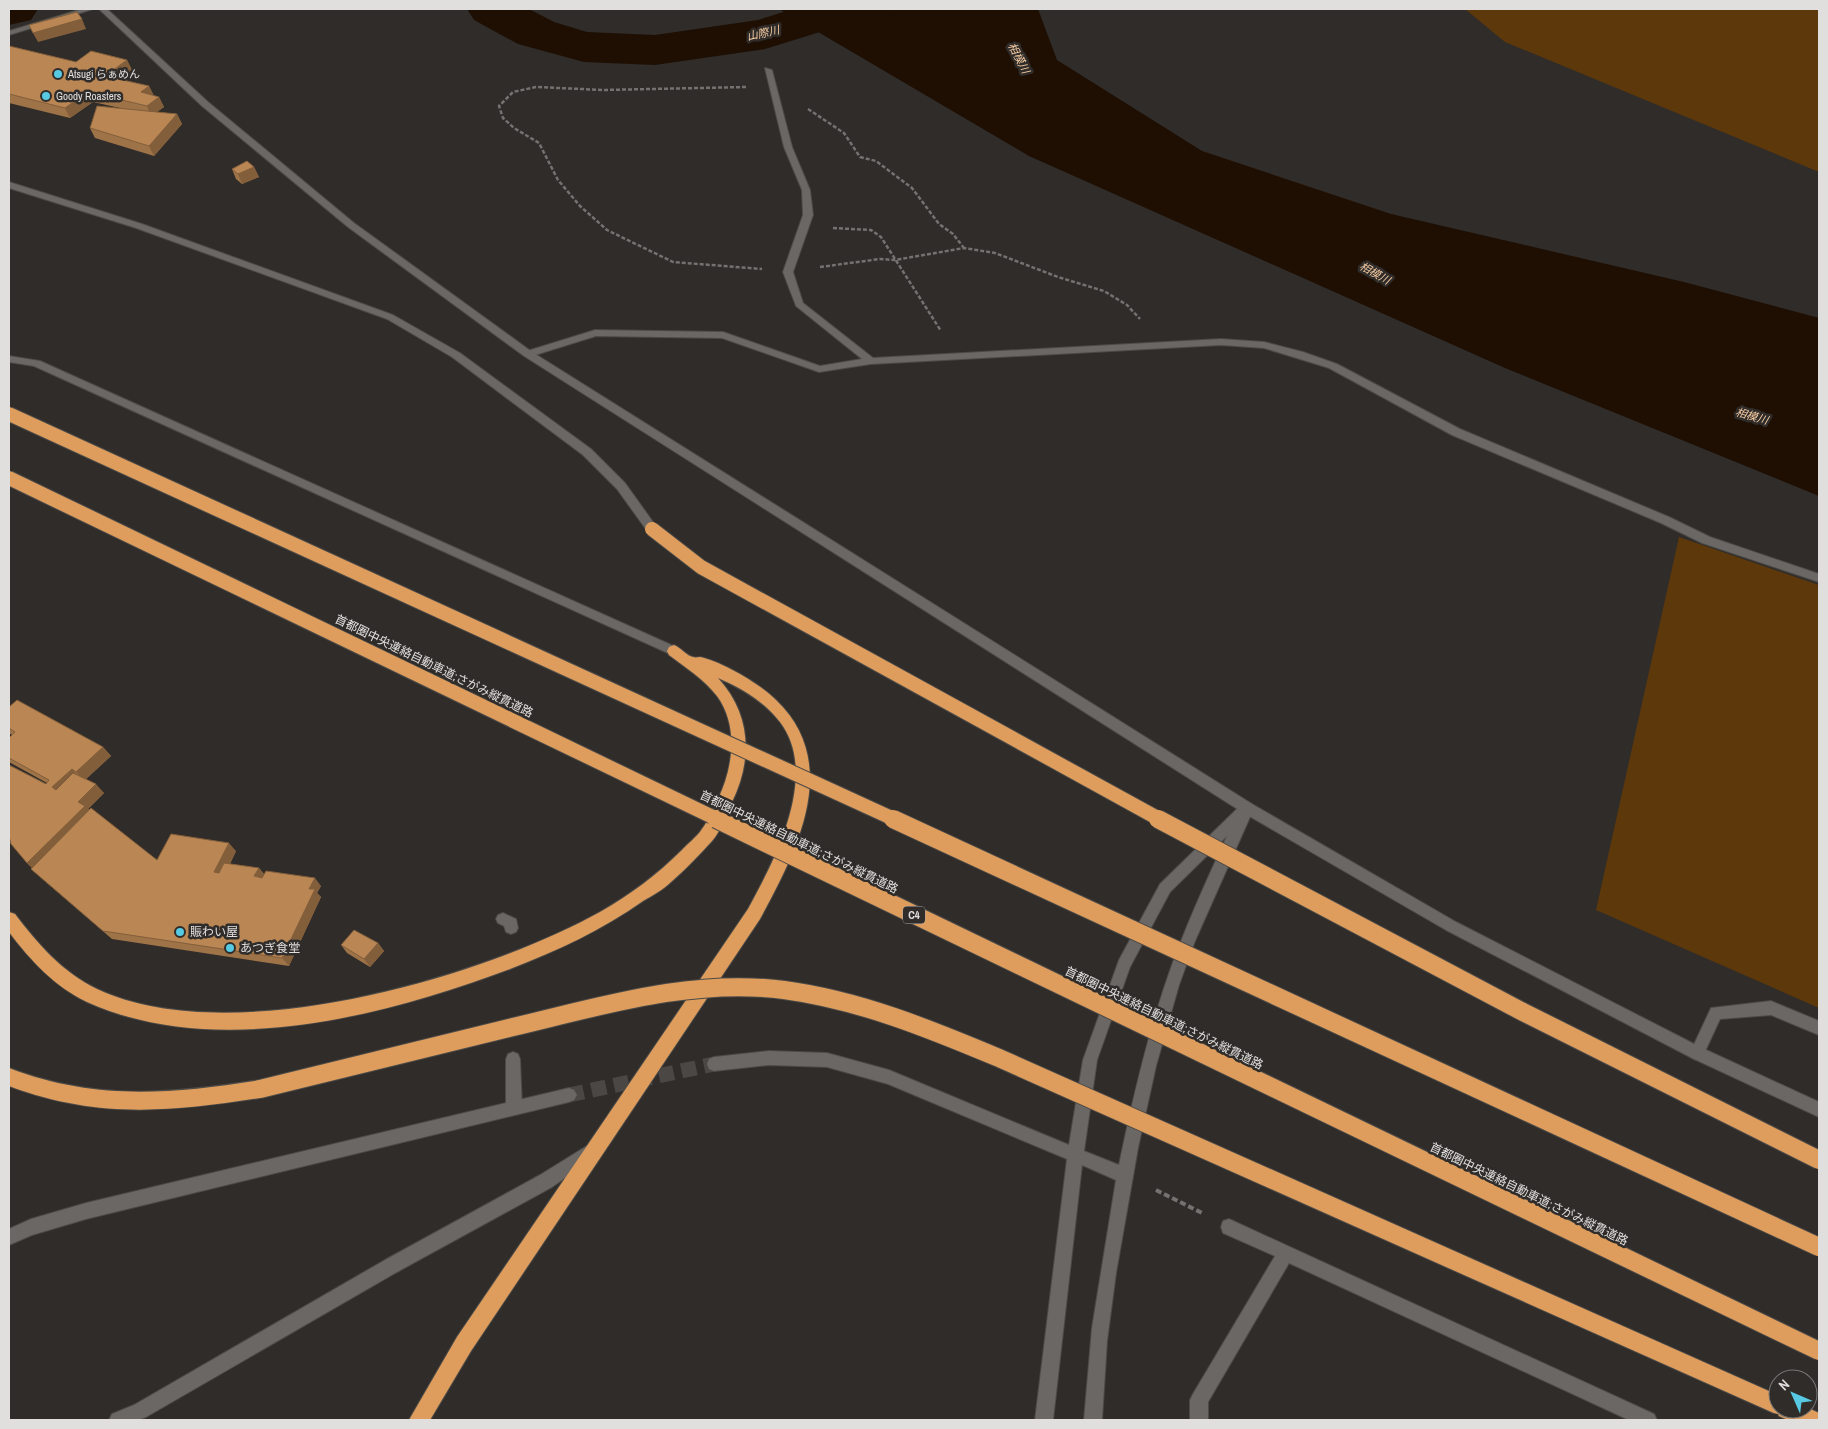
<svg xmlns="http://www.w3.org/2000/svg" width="1828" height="1429" font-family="'Archivo Narrow','Noto Sans JP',sans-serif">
	<rect width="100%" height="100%" fill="#2f2c2a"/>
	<path fill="#5d380b" d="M1465,9h354v163l-314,-130z
		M1679,537l140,48v423l-223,-98z"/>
	<path fill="#1e0f02" d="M779,9h259l19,51 145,91 189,63 293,68 135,36v178l-314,-128 -476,-212z"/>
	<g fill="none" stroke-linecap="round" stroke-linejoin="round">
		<path fill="#1e0f02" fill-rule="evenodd" d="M9,9h29l-7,11 -22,5z
			M467,9h62l25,13 33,10 68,3 103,-15 35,-11h80l52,17 7,11 -7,11 -18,4 -74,-24 -68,21 -110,16 -71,-3 -66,-18 -44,-24z"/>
		<path stroke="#4a4745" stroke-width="15" stroke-dasharray="15 8" stroke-linecap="butt" d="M569,1095l145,-31"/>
		<defs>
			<path id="lane" d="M9,182l133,42 251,91 67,38 131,96 34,34 33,46 -2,3h-8l-31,-43 -34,-34 -131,-98 -65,-38 -251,-91 -127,-40z
				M9,356l31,5 638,287 2,3 -6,5 -4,-2 -636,-288 -25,-4z
				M503,913l13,6 2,9 -2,4 -5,2 -5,-2 -2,-6 -6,-3 -2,-4 2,-4z
				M513,1052l5,2 2,5 2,49 -3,5 -5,2 -5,-2 -3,-5v-49l2,-5z
				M590,1144l5,3 3,5 -3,5 -43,30 -155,85 -251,145 -8,3h-29l3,-6 22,-9 251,-145 155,-85z"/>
			<path id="street" d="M82,9h11l-84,26v-4z
				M765,68l7,2 20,77 18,43 3,25 -20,57 10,31 70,55 348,-19 43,3 39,10 34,12 123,65 209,88 41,20 109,37v8l-117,-39 -41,-20 -209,-88 -123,-67 -65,-20 -43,-3 -350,19 -52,8 -97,-34 -126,-2 -64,20h-8v-4l71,-22 128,2 97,34 42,-7 -66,-53 -13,-34 20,-57 -1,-25 -18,-43z
				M1247,802l5,2 2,4 -59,133 -16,44 -23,81 -18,82 -22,125 -9,68 -5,79h-18l8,-92 24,-148 -34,-15 -29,255h-18l32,-261 -179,-75 -61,-17 -58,-2 -55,6 -5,-2 -2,-5 2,-5 5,-2 55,-6 58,2 62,17 180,75 14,-85 36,-100 41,-76 82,-80zM1227,836c-19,41 -38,83 -54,126 -24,66 -40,135 -54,203l-35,-14 13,-91 33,-93 40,-75z
				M1771,1001l48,20v14l-48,-20 -51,4 -18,39 -5,2 -5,-2 -2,-5 21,-45z
				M569,1088l5,2 3,5 -3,5 -5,2 -483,117 -54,16 -23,10v-16l22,-10 55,-16z
				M1229,1219l425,195 3,6h-28l-340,-157 -81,139v18h-18v-20l3,-6 82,-138 -52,-23 -2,-6 2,-6z"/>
			<path id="secondary" d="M99,9h8l101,93 146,121 178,129 720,452 204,118 246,126 117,54v15l-127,-59 -246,-128 -204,-118 -718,-456 -176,-129 -146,-121z"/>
			<path id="highway" d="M674,645c7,3 13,11 19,12 3,1 5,0 7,0 23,5 60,27 76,43 67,64 20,152 -16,219l-289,432 -41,69h-21l48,-83 291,-428c27,-49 72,-135 32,-187 -16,-21 -39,-34 -62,-44 33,36 35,81 14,124 -6,13 -11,29 -20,39 -13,14 -27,29 -41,41 -8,8 -18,13 -28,19 -41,29 -86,50 -133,68 -125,47 -294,91 -423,33 -32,-15 -57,-42 -78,-70v-20l6,2c22,29 48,59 82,75 131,62 382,-10 503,-77 30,-17 58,-38 82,-62 6,-7 15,-13 20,-21 7,-9 11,-21 16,-30 15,-31 21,-73 -1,-103 -13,-17 -31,-28 -48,-41l-2,-4 2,-4z
				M9,1068c86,33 162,26 251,12l6,3 3,6 -3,6 -6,3c-91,14 -163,21 -251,-12z
				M1778,1403v6l30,-1 11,5v7h-31l-9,-4 -3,-7z"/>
		</defs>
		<use href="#lane" stroke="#4c4a47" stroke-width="2"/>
		<use href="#street" stroke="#4c4a47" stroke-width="2"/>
		<use href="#secondary" stroke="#4c4a47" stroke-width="2"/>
		<use href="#highway" stroke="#4c4a47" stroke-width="2"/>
		<path stroke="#747170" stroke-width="2.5" stroke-dasharray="4 2" stroke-linecap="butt" d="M746,87l-142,3 -68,-3 -23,5 -14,14 4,12 11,10 25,15 19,37 22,26 27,24 66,32 89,7
			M808,109l36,24 16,24 16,4 36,27 27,36 14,10 11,14
			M833,228l38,2 10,7 60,94
			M820,267l60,-8 15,1 69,-12 31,5 63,24 46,14 23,14 13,14"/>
		<path stroke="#747170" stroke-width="4" stroke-dasharray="6 3" stroke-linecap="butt" d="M1156,1190l46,23"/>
		<use href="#lane" fill="#6a6764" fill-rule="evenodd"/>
		<use href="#street" fill="#6a6764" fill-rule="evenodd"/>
		<use href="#secondary" fill="#6a6764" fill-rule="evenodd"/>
		<use href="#highway" fill="#de9d5c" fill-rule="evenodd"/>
		<defs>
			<path id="highway-bridge-far1" d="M9,414l887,406
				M9,478l710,342
				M652,529l49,38 460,253"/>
			<path id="highway-bridge" d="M716,819l1103,532
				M893,819l926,428
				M1158,819l365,193 296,148
				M260,1089c84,-21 169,-41 253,-62 89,-21 179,-49 271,-37 75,10 146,39 215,68l779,347"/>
		</defs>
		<use href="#highway-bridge-far1" stroke="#4c4a47" stroke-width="16" stroke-linecap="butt"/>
		<use href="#highway-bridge" stroke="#4c4a47" stroke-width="20" stroke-linecap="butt"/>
		<use href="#highway-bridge-far1" stroke="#de9d5c" stroke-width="14"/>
		<use href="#highway-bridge" stroke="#de9d5c" stroke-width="18"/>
	</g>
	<path fill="#9f7348" d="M9,46l67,16 51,-2 5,10 -13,9 30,7 5,10 5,1 5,10 -7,5 20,2 5,10 -28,32 -59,-18 -5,-10 30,-20 -27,-6 -23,16 -61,-15z
		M254,167l5,10 -17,7 -6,-5 -4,-10z
		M9,707l94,40 8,9 -25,23 18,14 -16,16 69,51 79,-9 -6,13 29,4 5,6 57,12 -4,7 4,4 -32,69 -177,-27 -72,-62 -9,-8 1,-1 -5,-5 19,-79 1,-1 -38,-21v-24l3,-3 -3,-2z
		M378,943l6,8 -14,16 -23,-14 -6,-8z"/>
	<path fill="#825e3b" d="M82,19l4,10 -48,13 -5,-9z
		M127,60l5,10 -22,15 -5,-9z
		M149,86l5,10 -13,-4z
		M88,92l5,10 -23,16 -5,-10z
		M159,97l5,10 -13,9 -4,-10z
		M177,114l5,10 -28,32 -5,-10z
		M254,167l5,10 -17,7 -4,-10z
		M103,747l8,9 -27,25 -8,-9z
		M72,769l8,9 -20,18 -8,-9z
		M96,784l8,9 -16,16 5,5 -57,57 -9,-8 51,-61z
		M229,843l7,8 -15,29 -7,-8z
		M259,868l6,8 -4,8 -7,-8z
		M315,878l6,8 -4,7 4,4 -32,69 -7,-8 27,-69z
		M378,943l6,8 -14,16 -6,-8z"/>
	<path fill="#b98654" stroke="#825e3b" d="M77,12l5,7 -49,14 -4,-8z
		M9,46l67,16 15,-11 36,9 -22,16 44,10 -8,6 18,5 -12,9 -59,-14 -23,16 -56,-14z
		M97,106l80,8 -28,32 -59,-18z
		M247,161l7,6 -16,7 -6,-5z
		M17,700l86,47 -27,25 -4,-3 -20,18 4,3 17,-17 23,11 -18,18 7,4 -58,57 -16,-19 -2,-8v-71l37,19 3,-4 -40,-22v-20l6,-6 -6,-4v-21z
		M91,808l66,52 14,-26 58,9 -15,29 5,1 5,-10 35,5 -5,8 8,2 4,-7 49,7 -6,11h6l-33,69 -179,-27 -72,-62z
		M354,930l24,13 -14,16 -23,-14z"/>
	<g fill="#57c9e3" stroke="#2f2c2a" stroke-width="2">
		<circle cx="58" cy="74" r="5"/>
		<circle cx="46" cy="96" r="5"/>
		<circle cx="180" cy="932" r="5"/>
		<circle cx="230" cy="948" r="5"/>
	</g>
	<g text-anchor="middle" stroke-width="5" stroke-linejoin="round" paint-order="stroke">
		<g font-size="11" font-style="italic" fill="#f7cca3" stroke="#2f2c2a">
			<text transform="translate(763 33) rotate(-13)" y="4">山際川</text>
			<text transform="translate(1019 58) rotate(62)" y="4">相模川</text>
			<text transform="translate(1375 273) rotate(29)" y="4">相模川</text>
			<text transform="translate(1752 416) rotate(16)" y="4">相模川</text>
		</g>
		<g font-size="11" fill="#e1dfde" stroke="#2f2c2a" text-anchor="start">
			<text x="68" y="78">Atsugi らぁめん</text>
			<text x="56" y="100">Goody Roasters</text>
		</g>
		<rect fill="#2f2c2a" stroke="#aca9a8" stroke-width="1" x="903" y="906.5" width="22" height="17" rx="4"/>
		<g font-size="11" font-weight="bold" fill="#e1dfde">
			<text x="914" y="919">C4</text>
		</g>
		<g font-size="12" fill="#e1dfde" stroke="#2f2c2a">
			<text transform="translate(434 666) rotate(26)" y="4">首都圏中央連絡自動車道;さがみ縦貫道路</text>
			<text transform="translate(799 842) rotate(26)" y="4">首都圏中央連絡自動車道;さがみ縦貫道路</text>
			<text transform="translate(1164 1018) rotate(26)" y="4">首都圏中央連絡自動車道;さがみ縦貫道路</text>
			<text transform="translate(1529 1194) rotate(26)" y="4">首都圏中央連絡自動車道;さがみ縦貫道路</text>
		</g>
		<g font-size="12" fill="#e1dfde" stroke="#2f2c2a" text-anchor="start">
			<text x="190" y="936">賑わい屋</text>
			<text x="240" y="952">あつぎ食堂</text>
		</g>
	</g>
	<rect width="1828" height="1429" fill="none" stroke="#e1dfde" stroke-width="20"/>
	<g transform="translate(1793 1394) rotate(315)"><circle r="24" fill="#2f2c2a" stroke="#767472"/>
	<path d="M0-4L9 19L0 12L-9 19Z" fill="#57c9e3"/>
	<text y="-8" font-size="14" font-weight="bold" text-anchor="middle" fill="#e1dfde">N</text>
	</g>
</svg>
